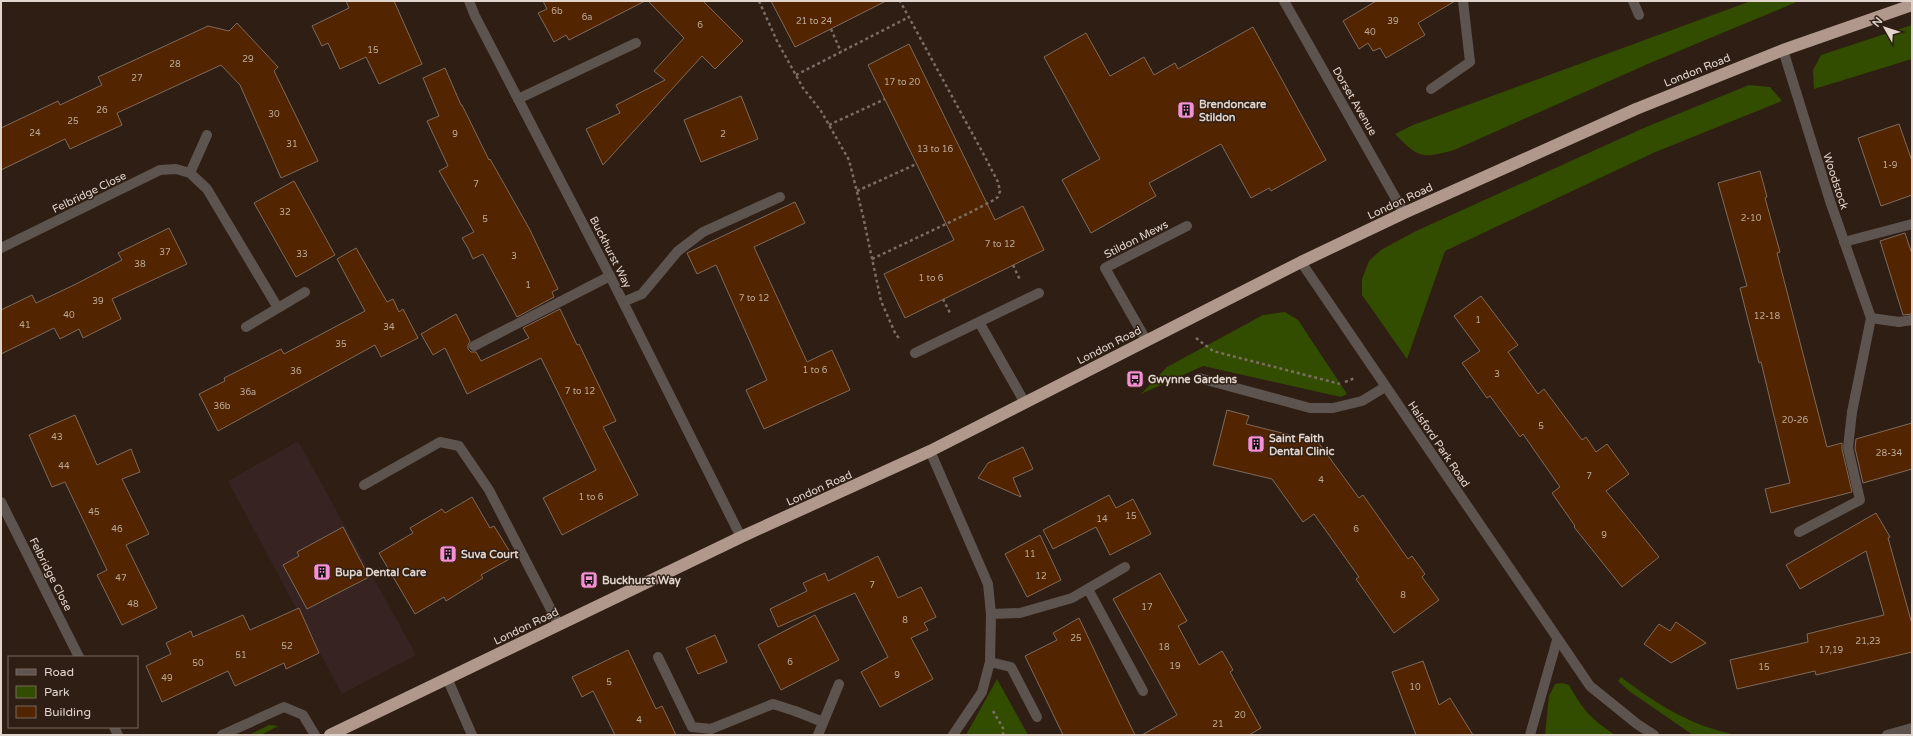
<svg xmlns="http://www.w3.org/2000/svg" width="1913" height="736" font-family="'Varela Round',sans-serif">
	<rect width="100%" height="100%" fill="#2f1e13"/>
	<path fill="#372422" d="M298,441l118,214 -74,39 -114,-213z"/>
	<path fill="#334d00" d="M1751,1h48l-149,62 -196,87c-33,9 -35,8 -59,-16l18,-9z
		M1912,25v34l-98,30 -1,-19 8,-15z
		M1749,85l21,2 12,14 -129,52 -208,98 -38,108 -45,-64v-16l7,-18 12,-11 35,-19 230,-104z
		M1285,312l13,8 49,74 -6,3 -138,-31 -62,28 26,-27 96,-52z
		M1621,677c37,28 68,48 115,58h-43l-64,-44 -11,-10z
		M997,679l31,56h-62z
		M1562,683l7,2c14,25 22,34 46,50h-70l4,-39 6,-12z
		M269,725l9,1 -17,9h-12z"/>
	<path fill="#522500" stroke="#7f6a5d" d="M346,1h48l28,63 -43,20 -13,-27 -26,12 -12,-26 -6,3 -10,-20 37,-18z
		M543,1h102l-76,39 -3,-5 -12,7 -16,-29 9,-4z
		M648,1h55l40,40 -28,28 -13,-13 -99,109 -17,-36 34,-16 -4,-8 49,-25 -11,-9 30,-33z
		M771,1h115l-91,46z
		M1376,1h79l-37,22 7,12 -39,23 -6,-10 -7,3 -5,-8 -9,6 -16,-28z
		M237,23l41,44 -4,4 44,90 -37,17 -41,-93 -19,-20 -104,48 5,12 -52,24 -5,-10 -64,31v-42l57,-27 2,4 42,-20 -4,-8 110,-51 21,5z
		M1253,27l73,133 -55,31 -2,-3 -18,10 -30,-54 -72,39 7,13 -65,37 -29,-53 38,-21 -56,-102 42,-24 24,43 34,-19 10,18 21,-12 3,6z
		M909,44l86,176 28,-14 21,44 -139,68 -21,-44 70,-34 -86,-175z
		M445,68l16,37h1l27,55 1,-1 40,71 28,59 -6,3 2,5 -37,20 -34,-63 -10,5 -5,-11 -6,-10 12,-6 -35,-61 9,-5 -21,-45 12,-5 -16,-38z
		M741,96l17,43 -57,23 -17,-42z
		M1899,124l13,37v34l-31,11 -23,-68z
		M1760,171l7,26 -2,1 15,54 -3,1 50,194 15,-4v6l10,43 -81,21 -6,-24 25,-6 -29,-121 -2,1 -19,-75 7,-2 -29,-103z
		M294,181l41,74 -39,22 -42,-74z
		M795,202l10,21 -51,24 53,115 25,-12 18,40 -86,39 -18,-39 21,-10 -51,-115 -19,9 -10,-21z
		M169,228l18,36 -75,35 9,20 -38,19 -4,-9 -19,10 -6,-11 -53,26v-44l31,-15 4,8 40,-19 46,-24 -4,-7z
		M1905,233l7,21v60l-9,1 -23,-74z
		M356,248l31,54 6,-3 6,13 4,-3 15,29 -37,19 -6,-12 -157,86 -19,-37 26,-13 -1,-3 57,-29 3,5 81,-43 -28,-52z
		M1481,296l37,49 -10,7 30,42 6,-5 38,51 4,-3 10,15 11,-8 22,30 -23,17 53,66 -37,30 -48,-60 1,-1 -23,-33 8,-6 -37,-53 -3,3 -30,-41 -3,2 -25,-35 18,-12 -26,-35z
		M560,309l17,36 2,-1 37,77 -13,6 35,68 -76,40 -19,-37 53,-28 -55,-112 -74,36 -22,-46 -12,7 -12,-21 35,-20 14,27 -2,4v4l3,3h5l5,9 48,-23 -6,-10z
		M1227,410l22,6 -3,8 72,18 41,56 4,-3 45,64 4,-3 13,18 -3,3 17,23 -45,33 -38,-54 3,-2 -45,-63 -11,8 -31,-43 -59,-14z
		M75,415l22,50 34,-16 9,23 -18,7 27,55 -23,11 31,63 -35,17 -25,-50 10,-5 -42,-88 -13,5 -23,-52z
		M1912,423v46l-49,14 -8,-35 1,-9z
		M1023,447l10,22 -20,9 8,19 -43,-19 10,-15z
		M1109,495l7,13 17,-9 18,35 -41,21 -14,-28 -43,22 -10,-19z
		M472,497l18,31 4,-2 19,31 -32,18 2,3 -37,23 -2,-4 -29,17 -36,-61 34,-20 -3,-5 32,-19 3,4z
		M1876,513l14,24 -2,1 24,86v28l-96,23 -1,-4 -78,18 -7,-29 78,-18 -1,-8 77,-19 -18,-64 -66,38 -14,-24z
		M343,527l26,50 -62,32 -24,-44 16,-9 -2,-4z
		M1040,535l21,45 -34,17 -22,-43z
		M878,556l20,42 23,-11 15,30 -12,6 4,7 -17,8 22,41 -53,28 -19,-35 27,-15 -33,-64 -77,34 -8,-18 37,-18 -4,-8 22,-10 3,8z
		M1160,573l27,48 -9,5 21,39 23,-14 11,19 -3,2 31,56 -12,7h-107l35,-20 -64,-116z
		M299,608l20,45 -33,16 -2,-6 -49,23 -7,-15 -66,31 -16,-36 25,-12 -5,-11 25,-12 2,6 50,-22 7,15z
		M815,615l24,45 -58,30 -23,-45z
		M1079,618l36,76 20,41h-72l-38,-79 32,-16 -4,-7z
		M1676,622l30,21 -35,20 -27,-19 15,-20 11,7z
		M715,635l12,27 -29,12 -12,-26z
		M628,650l28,59 6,-3 14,29h-61l-22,-44 -11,6 -10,-20z
		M1423,661l16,44 11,-7 23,37h-57l-24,-63z"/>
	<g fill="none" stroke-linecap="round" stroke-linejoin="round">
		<path stroke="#7c6d64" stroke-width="2.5" stroke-dasharray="3 3" stroke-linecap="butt" d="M759,1l18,40 26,47 18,23 28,49 14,56 18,85 15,34 4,4
			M831,29l10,23
			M796,75l113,-58
			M829,125l56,-26
			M857,191l59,-27
			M872,259l95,-45 25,-13 6,-4 2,-6 -2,-9 -14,-27 -84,-154
			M1013,265l7,15
			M943,299l7,14
			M1196,338l17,13 127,33
			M1345,382l10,-4
			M993,711l10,17v7"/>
		<path stroke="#5e544f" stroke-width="10" d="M1431,89l39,-27 -7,-61
			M518,99l118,-56
			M1844,242l68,-18
			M623,302l19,-8 36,-43 25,-19 77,-35
			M979,322l46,81
			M1146,340l-41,-72 82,-42
			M474,346l136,-70
			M915,353l124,-60
			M1199,378l111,30h23l29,-7 23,-14
			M364,485l76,-43 19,4 30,44 70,135
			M658,657l34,70 19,2 62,-25 22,7
			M990,662l21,5 26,50"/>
		<path stroke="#5e544f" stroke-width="10" d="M469,1l6,15 135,260 131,261
			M1284,1l120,212
			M1633,1l6,14
			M1783,50l47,151 41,117 -19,94 -4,36 12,52 -61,32
			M190,173l17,-38
			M1,248l159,-78 16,-1 14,4 17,16 71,119
			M1301,262l289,424 47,38 17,11
			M1871,318l28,4 13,-2
			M246,327l59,-35
			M930,451l58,133 3,30 -1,48 -8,30 -29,43
			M1,502l78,155
			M1088,589l55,102
			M991,614l29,-1 52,-15 53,-31
			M447,678l25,57
			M795,711l28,11
			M114,727l4,8
			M222,735l62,-28 19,8 12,20
			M818,735l21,-51
			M1530,735l27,-95
			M1887,735l25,-7"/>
		<path stroke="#b0988d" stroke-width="12" d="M330,735l411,-198 189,-86 371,-189 103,-49 232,-104 147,-59 129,-45"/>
	</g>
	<defs>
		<symbol id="building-square" viewBox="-11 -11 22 22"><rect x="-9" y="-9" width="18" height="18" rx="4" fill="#f591d2" stroke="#2f1e13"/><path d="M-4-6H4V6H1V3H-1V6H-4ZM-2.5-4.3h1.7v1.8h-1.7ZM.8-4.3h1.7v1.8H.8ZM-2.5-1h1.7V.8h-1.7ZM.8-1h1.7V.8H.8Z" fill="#111"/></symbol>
		<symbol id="bus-square" viewBox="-11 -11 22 22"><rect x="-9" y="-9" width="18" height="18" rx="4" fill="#f591d2" stroke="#2f1e13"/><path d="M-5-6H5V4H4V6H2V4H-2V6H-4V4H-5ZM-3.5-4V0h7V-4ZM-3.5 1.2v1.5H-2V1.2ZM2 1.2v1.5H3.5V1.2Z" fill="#111"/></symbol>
	</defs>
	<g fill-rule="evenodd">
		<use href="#building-square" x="1176" y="100" width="20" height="20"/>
		<use href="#bus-square" x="1125" y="369" width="20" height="20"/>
		<use href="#building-square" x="1246" y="434" width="20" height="20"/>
		<use href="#building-square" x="438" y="544" width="20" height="20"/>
		<use href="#building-square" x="312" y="562" width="20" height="20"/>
		<use href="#bus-square" x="579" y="570" width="20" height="20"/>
	</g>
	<g text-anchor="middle" stroke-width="3" stroke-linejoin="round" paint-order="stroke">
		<g font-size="9" fill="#bda99a">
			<text x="557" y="14">6b</text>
			<text x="587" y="20">6a</text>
			<text x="814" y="24">21 to 24</text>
			<text x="1393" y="24">39</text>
			<text x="700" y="28">6</text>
			<text x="1370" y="35">40</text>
			<text x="373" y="53">15</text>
			<text x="248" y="62">29</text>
			<text x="175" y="67">28</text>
			<text x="137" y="81">27</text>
			<text x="902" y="85">17 to 20</text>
			<text x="102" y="113">26</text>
			<text x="274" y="117">30</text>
			<text x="73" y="124">25</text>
			<text x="35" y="136">24</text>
			<text x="455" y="137">9</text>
			<text x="723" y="137">2</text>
			<text x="292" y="147">31</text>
			<text x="935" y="152">13 to 16</text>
			<text x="1890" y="168">1-9</text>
			<text x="476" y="187">7</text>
			<text x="285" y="215">32</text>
			<text x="1751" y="221">2-10</text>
			<text x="485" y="222">5</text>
			<text x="1000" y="247">7 to 12</text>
			<text x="165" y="255">37</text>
			<text x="302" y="257">33</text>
			<text x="514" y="259">3</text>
			<text x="140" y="267">38</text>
			<text x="931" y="281">1 to 6</text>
			<text x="528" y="288">1</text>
			<text x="754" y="301">7 to 12</text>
			<text x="98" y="304">39</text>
			<text x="69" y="318">40</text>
			<text x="1767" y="319">12-18</text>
			<text x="1478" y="323">1</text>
			<text x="25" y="328">41</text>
			<text x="389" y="330">34</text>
			<text x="341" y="347">35</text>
			<text x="815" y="373">1 to 6</text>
			<text x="296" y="374">36</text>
			<text x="1497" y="377">3</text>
			<text x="580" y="394">7 to 12</text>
			<text x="248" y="395">36a</text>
			<text x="222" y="409">36b</text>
			<text x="1795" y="423">20-26</text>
			<text x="1541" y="429">5</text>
			<text x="57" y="440">43</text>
			<text x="1889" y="456">28-34</text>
			<text x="64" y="469">44</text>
			<text x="1589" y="479">7</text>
			<text x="1321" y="483">4</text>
			<text x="591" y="500">1 to 6</text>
			<text x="94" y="515">45</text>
			<text x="1131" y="519">15</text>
			<text x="1102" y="522">14</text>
			<text x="117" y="532">46</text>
			<text x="1356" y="532">6</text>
			<text x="1604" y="538">9</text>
			<text x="1030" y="557">11</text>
			<text x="1041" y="579">12</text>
			<text x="121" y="581">47</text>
			<text x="872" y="588">7</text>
			<text x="1403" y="598">8</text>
			<text x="133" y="607">48</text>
			<text x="1147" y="610">17</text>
			<text x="905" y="623">8</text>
			<text x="1076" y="641">25</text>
			<text x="1868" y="644">21,23</text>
			<text x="287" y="649">52</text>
			<text x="1164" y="650">18</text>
			<text x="1831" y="653">17,19</text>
			<text x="241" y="658">51</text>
			<text x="790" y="665">6</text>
			<text x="198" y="666">50</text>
			<text x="1175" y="669">19</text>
			<text x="1764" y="670">15</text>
			<text x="897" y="678">9</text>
			<text x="167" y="681">49</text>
			<text x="609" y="685">5</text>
			<text x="1415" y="690">10</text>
			<text x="1240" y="718">20</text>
			<text x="639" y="723">4</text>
			<text x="1218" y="727">21</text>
		</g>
		<g font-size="11" fill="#e1d5ce" stroke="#2f1e13">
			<text transform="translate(1697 70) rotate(-22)" y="4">London Road</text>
			<text transform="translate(1355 101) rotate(60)" y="4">Dorset Avenue</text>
			<text transform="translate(1836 181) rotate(72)" y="4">Woodstock</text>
			<text transform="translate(89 192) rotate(-26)" y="4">Felbridge Close</text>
			<text transform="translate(1400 201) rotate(-25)" y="4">London Road</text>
			<text transform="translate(1136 239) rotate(-27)" y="4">Stildon Mews</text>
			<text transform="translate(611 252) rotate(63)" y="4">Buckhurst Way</text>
			<text transform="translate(1109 345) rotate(-27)" y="4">London Road</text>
			<text transform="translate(1439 444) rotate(56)" y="4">Halsford Park Road</text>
			<text transform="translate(819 488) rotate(-24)" y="4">London Road</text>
			<text transform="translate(51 574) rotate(63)" y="4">Felbridge Close</text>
			<text transform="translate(526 626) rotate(-26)" y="4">London Road</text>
		</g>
		<g font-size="11" font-weight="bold" fill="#e1d5ce" stroke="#2f1e13" text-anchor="start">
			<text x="1199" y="108">Brendoncare<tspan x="1199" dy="13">Stildon</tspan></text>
			<text x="1148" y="383">Gwynne Gardens</text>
			<text x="1269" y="442">Saint Faith<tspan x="1269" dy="13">Dental Clinic</tspan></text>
			<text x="461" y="558">Suva Court</text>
			<text x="335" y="576">Bupa Dental Care</text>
			<text x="602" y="584">Buckhurst Way</text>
		</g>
	</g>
	<rect width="1913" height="736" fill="none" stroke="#e1d5ce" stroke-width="4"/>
	<rect x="8" y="656" width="130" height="72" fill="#2f1e13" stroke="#76675e"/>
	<rect x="16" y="669" width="20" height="6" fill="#5e544f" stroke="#76675e"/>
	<text x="44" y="676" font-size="12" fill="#e1d5ce">Road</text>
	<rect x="16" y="686" width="20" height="12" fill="#334d00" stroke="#76675e"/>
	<text x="44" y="696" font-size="12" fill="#e1d5ce">Park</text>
	<rect x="16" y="706" width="20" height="12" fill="#522500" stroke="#76675e"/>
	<text x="44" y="716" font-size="12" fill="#e1d5ce">Building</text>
	<g transform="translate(1885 28) rotate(309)" stroke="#2f1e13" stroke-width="3" paint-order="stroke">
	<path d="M0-3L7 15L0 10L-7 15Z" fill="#e1d5ce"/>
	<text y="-6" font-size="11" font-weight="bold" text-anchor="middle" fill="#e1d5ce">N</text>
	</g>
</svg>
